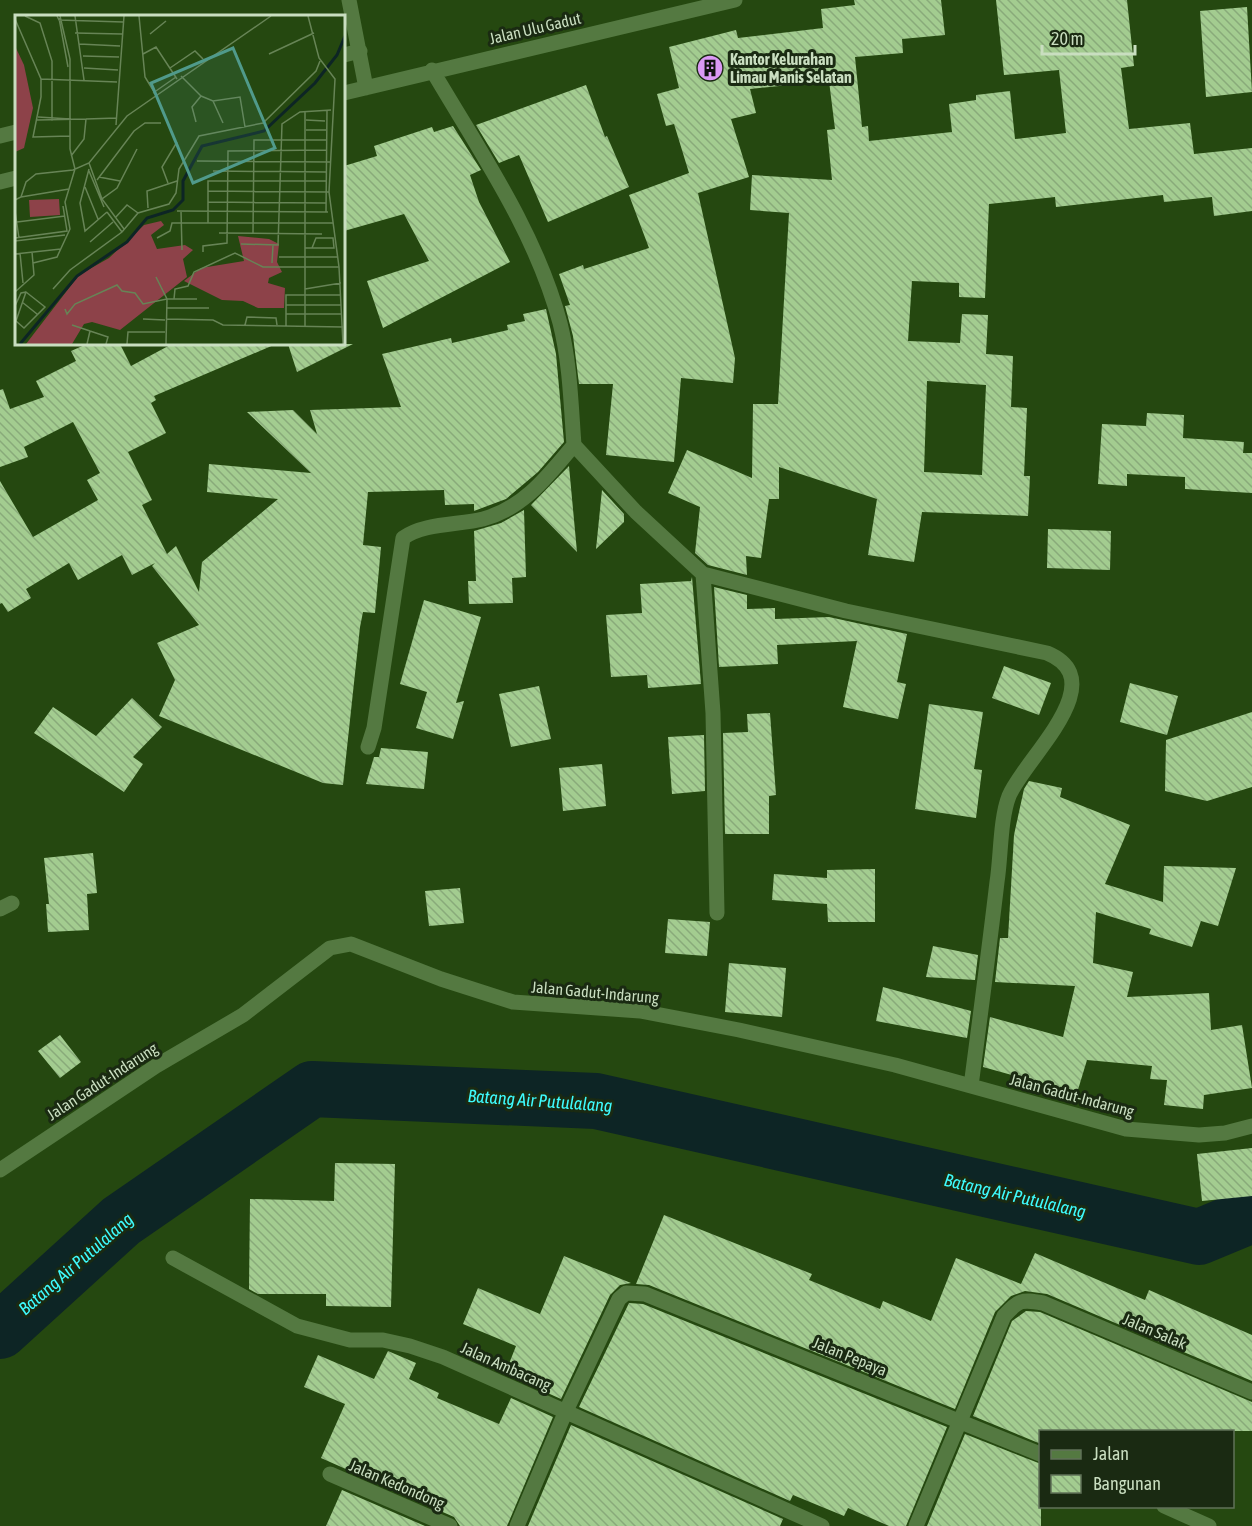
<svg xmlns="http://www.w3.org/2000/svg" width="1252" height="1526" font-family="'Asap Condensed',sans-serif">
	<defs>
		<pattern id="building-back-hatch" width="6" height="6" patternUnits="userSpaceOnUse" patternTransform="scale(1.5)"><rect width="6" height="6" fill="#a3cc90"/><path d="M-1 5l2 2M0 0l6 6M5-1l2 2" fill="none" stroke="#89aa7a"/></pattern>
	</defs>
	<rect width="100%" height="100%" fill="#254810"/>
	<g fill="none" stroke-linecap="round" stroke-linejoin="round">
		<path stroke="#0d2525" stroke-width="56" d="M0,1331l121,-110 191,-132 284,12 603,136 53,-22"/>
	</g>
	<path fill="url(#building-back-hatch)" fill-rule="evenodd" d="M854,0h87l4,35 -43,4 1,14 -48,4 7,70 6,-1 1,15 83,-9 -3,-28 27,-4v-5l34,-4 5,48 51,-6 -7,-63 -55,5 -8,-75h131l7,66 -13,2 8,61 61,-6 4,31 58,-6v63l-38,5 -2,-19 -48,5 -1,-7 -107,12 -1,-10 -66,7 -4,94 -26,-1v-14l-47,-2 -4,60 52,2 2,-29 26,1 -2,39 27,2 -2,51 16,1 -3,68h6l-2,40 -106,-4 -8,50 -46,-7 9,-56 -98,-32v32h-10l-8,59 -15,-2 1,19 -39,-10 -13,-12 5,-46 -32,-14 19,-43 65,28 1,-74h25l11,-191 -39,-3 2,-35 80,5 -5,-50 8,-1 -6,-48 -79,8 6,24 -25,6 18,58 -51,16 37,165 -2,25 -52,-5 -7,84 -68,-7 7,-71h-34l-6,-48 -8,-30 5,-1 -11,-31 24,-9 1,4 65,-21 -20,-53 60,-22 -15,-49 -8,2 -9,-32 22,-6 -10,-41 67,-17 2,8 85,-10 -2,-19 34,-4zM927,381l59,4 -4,90 -58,-3z
		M1247,7l5,85 -46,5 -6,-86z
		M586,85l19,52 2,-1 22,51 -81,35 -29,-67 -20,8 -23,-38z
		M453,126l28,44 -11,5 9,27 31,60 -127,66 -16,-47 62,-20 -25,-47 -60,17v-65l33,-10 -3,-10 58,-19 2,5z
		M546,309l10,45 8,88 -26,30 -32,27 -32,12v-7l-29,1 -1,-15 -76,2 -5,53 18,2 -6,66 -12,-1 -3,15 -17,158 -20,-2 -164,-67 16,-36 -18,-37 42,-18 -47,-59 3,-3 -23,12 -10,-20 -44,25 -9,-17 -43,26 5,9 -23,14 -6,-9 -2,1v-123l33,56 65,-37 -11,-20 13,-7 -27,-51 -49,25 4,10 -28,10v-77l3,-1 7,20 34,-12 -8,-16 40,-20 -5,-10 16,-7h33l11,22 41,-22h104l-122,52 2,4 -5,3 15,30 -38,19 24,48 -10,5 25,49 9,-8 23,46 3,-30 76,-63 -71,-7 2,-28 102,9 -64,-61 46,-2 24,24 -7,-24 91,-3 -19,-53 69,-16 1,5 56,-13 -1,-5 18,-4 -2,-7z
		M288,344h65l-56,28z
		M1147,413l37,2 -1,23 61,4 -1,11h9v40l-67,-4v-12l-58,-3v12l-29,-2 4,-60 44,2z
		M569,466l8,86 -46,-47z
		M602,490l22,24v8l-28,27z
		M524,510l2,67 -14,1 1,25 -44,1 -1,-23h8l-2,-50 27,-8z
		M1048,529l63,2 -1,39 -63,-2z
		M692,577l9,107 -53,4 -1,-13 -36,2 -5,-62 36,-2 -2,-29 51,-3z
		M714,587l33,8v14l28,-1v11l54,-2 78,17 -10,48 9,2 -8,35 -55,-12 14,-66 -80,4 1,19 -59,3z
		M424,600l57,17 -25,86 8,-2 -11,38 -37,-11 11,-36 -27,-8z
		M1004,666l47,17 -12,32 -47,-17z
		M1130,683l48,13 -11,39 -47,-13z
		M539,686l12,53 -40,8 -12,-53z
		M132,698l30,29 -29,30 10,7 -19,28 -90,-59 19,-26 43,29z
		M929,704l54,8 -9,57 8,1 -6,48 -61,-9z
		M1252,712v75l-45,14 -42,-10 1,-51z
		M770,713l6,82 -7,1v38h-44l-2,-101 25,-1 -1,-18z
		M704,735l1,56 -33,3 -4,-57z
		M381,748l47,4 -4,37 -58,-5 8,-27h5z
		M602,764l4,42 -43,5 -4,-43z
		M1029,781l33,7 -2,9 70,28 -25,59 58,18 1,-36 72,2 -18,58 -17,-5 -9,26 -43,-13 2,-5 -55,-17 -3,51 40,9 -6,25 82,-4 2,37 31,-5 10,63 -48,7 -1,14 -39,-4 3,-25 -17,-1 2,-13 -65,-6 -10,33 -94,-26 7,-50 73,20 12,-51 -80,-4 5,-44h8l6,-103 10,-46z
		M93,853l4,40 -10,1 2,36 -41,2 -2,-28h3l-5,-46z
		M875,869v53h-47l-1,-18 -55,-4 2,-26 53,4v-8z
		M460,888l4,35 -35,3 -4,-35z
		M668,919l42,3 -3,34 -42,-3z
		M933,946l45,9 -3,25 -49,-3z
		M729,963l57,5 -4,49 -57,-5z
		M883,987l88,24 -4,27 -91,-17z
		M60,1035l21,27 -21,16 -22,-27z
		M1252,1148v48l-50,5 -5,-47z
		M335,1163l60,1 -4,143 -65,-1v-12h-68l-9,-5 1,-90 84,2z
		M664,1215l148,59 -3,6 71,29 3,-8 48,20 25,-63 65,26 14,-31 110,47 4,-10 103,45v46l-205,-87 -22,-3 -14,5 -16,16 -40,97 -306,-124 -13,-1z
		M564,1256l67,27 -11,2 -10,10 -49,104 -56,-25 11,-28 -53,-22 15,-36 62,26z
		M629,1303l14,1 304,123 -41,99h-17l-41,-18 -4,8 -51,-21 -3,6 -211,-94z
		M1026,1311l14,1 212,90v29h-211v13l-68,-28 39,-95z
		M388,1351l28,12 -7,16 30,14 -2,5 62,26 12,-26 42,19 -46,109h-47l-6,-9 -133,-59 24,-54 -41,-17 14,-32 56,24z
		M571,1425l212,94 -3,7h-252z
		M965,1434l76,30v62h-114z
		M342,1490l83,36h-99z"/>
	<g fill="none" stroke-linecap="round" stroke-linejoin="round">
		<path stroke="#547941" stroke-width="15" d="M349,0l17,88
			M344,55l16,-4
			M344,93l391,-93
			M0,136l16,-4
			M0,182l16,-4
			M574,445l62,67 67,62 143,37 201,42c68,28 -23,106 -38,143 -9,23 -8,61 -12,86 -8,68 -17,136 -26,204
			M703,574l10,139 4,200
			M368,747l6,-19 29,-190c20,-15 56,-13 80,-19 41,-11 65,-43 91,-74 -3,-40 -4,-83 -14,-122 -24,-91 -81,-173 -128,-253
			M0,909l12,-6
			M0,1170l156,-104 87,-51 87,-67 21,-4 90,35 72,23 127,9 99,19 156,35 231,64 73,6 26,-2 27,-7
			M173,1258l124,68 53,14h33l27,6 33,11 379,169
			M330,1474l120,52
			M1164,1506l45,20
			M517,1526l48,-113 54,-114 7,-6 19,1 395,160
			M916,1526l88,-210c15,-16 17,-17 39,-13l209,89"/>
	</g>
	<defs>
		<symbol id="building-disc" viewBox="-11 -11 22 22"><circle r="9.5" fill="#db99f5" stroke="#1a2a12"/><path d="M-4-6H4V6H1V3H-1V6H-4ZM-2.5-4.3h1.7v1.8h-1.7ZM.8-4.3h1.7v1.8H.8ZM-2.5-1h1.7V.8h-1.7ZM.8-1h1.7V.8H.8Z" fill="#111"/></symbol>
	</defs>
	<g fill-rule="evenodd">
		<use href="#building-disc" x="695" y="53" width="30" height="30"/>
	</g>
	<g text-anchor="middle" stroke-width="6" stroke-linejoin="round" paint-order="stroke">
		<g font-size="16" fill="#c9dec0" stroke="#1a2a12">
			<text transform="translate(535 28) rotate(-13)" y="6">Jalan Ulu Gadut</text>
			<text transform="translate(595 992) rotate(5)" y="6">Jalan Gadut-Indarung</text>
			<text transform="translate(102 1081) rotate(-33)" y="6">Jalan Gadut-Indarung</text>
			<text transform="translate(1072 1095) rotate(15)" y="6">Jalan Gadut-Indarung</text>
			<text transform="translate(1155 1331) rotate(23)" y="6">Jalan Salak</text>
			<text transform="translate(850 1356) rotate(22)" y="6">Jalan Pepaya</text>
			<text transform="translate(506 1366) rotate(24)" y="6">Jalan Ambacang</text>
			<text transform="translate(397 1484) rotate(23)" y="6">Jalan Kedondong</text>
		</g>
		<g font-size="16" font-weight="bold" fill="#c9dec0" stroke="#1a2a12" text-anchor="start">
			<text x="730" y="65">Kantor Kelurahan<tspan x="730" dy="18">Limau Manis Selatan</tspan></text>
		</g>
		<g font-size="18" font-style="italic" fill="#3efbfd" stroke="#1a2a12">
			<text transform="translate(540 1101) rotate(4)" y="6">Batang Air Putulalang</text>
			<text transform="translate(1015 1196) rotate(13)" y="6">Batang Air Putulalang</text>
			<text transform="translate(76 1264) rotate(-41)" y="6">Batang Air Putulalang</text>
		</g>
	</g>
	<g transform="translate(15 15)">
		<rect width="330" height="330" fill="#254810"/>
		<path d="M0,31l9,19 9,43 -9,40 -9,4z" fill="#8d4249"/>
		<path d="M146,206l3,4 -13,10 6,14 28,-4 8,5 -10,9 4,18 -67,53 -28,-8 -8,2 -12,20h-46l53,-69 30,-17 35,-33zM223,221l31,3 10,5 -2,18 5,10 -13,6 -1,5 17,5 -1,20h-26l-15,-7 -21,-1 -38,-19 17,-13 43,-7z" fill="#8d4249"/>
		<path d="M44,184l1,16 -30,2 -1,-17z" fill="#8d4249"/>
		<path fill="none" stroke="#0d2525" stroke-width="3" d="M5,329l57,-68 50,-34 20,-24 26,-8 10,-10v-19l19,-35 62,-15 51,-48 22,-28 8,-19"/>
		<path fill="none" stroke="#678456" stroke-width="1.5" d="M10,1l15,7 12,38v60M42,1l2,4 64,2M60,1l9,64M124,1l6,61 11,18M293,1l11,42 16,21 -6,113 10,75 4,77M44,3l9,49M0,4l26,60v18l-8,40 37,-1M60,18l47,1M135,19l16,-13M64,29l41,2M128,39l13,-7 21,32M254,39l45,-21M68,41l36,1M69,53l34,2M155,53l25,-17 8,8M166,61l20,20 -9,11 4,15M26,64l76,3M138,78l23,-16M186,81l12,5 27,-4 5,30M198,86l10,22M290,96v215M23,102l32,2M71,104l31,-1M22,105l49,-1 -2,20 -13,17M291,105l19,1M101,110l8,-109M291,115h20M182,146l134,1M74,148l13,36M74,154l-9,34 5,28 22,-19M74,156l15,36M198,156l113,1M84,162l21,4M82,165l37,-49 11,-8h16M153,168l-6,-16 15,-25M70,172l13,32M193,176l121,1M6,182l48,-8M0,185l6,-3 5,-15 10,-8 37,-4 16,-7 38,-47 144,-100M193,187l118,1M133,193l-1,-17 30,-10M0,196l4,27M162,196l151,1M166,196l1,39M92,197l15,20M311,197l1,-102M100,203l12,-13 11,8M2,207l48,-6M193,208v-42h118M109,214l-22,-30 15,-11 20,-39M204,218l103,1M238,218l1,-93h72M0,223l52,-7 -4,-25M142,223l13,-7 2,-8h161M0,226l50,-6M75,227l23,-20M226,229l37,1 4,-121 18,-12 31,-2M290,233h29l-1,-10h-17l-4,10M188,237v-6l24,-3 1,-92 98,-1M5,238l3,30M0,239l46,-5M264,242h59M18,248l24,-6 13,-28 -5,-27 10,-33 -5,-20v-90l-10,-43M257,248l1,-18M38,274l17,-19 52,-38 16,-19 31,-9 7,-11 3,-24 20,-33 64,-13 53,-52 4,-10M290,274l36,-6M0,277l19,-17 -2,-23M11,277l19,15 -21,21 -8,-7zM159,284l1,-10 13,-3 6,-14 41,-19 28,14h76M7,287l15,12M271,290h55M0,291l6,-13 5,-1M151,293h43M50,294l2,5 8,-10 42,-19 5,6 13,2 8,11 24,-5 -11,-22M271,299h55M128,304l22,1M151,304l47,1 10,5 120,2M57,310l18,6M230,310l2,-8 29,1 1,7M271,311v-31h54M72,329l3,-13 18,6 -2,7M112,329l1,-12h37M151,329l1,-45h30"/>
		<path fill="#509a8b" fill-opacity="0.15" stroke="#509a8b" stroke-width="3" d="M218,33l42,100 -82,35 -42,-100z"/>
		<rect width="330" height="330" fill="none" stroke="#c9dec0" stroke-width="3"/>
	</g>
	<rect x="1039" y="1430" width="195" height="78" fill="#1a2a12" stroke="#607258" stroke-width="1.5"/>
	<rect x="1051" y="1450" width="30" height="9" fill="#547941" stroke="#607258" stroke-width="1.5"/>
	<text x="1093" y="1460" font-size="18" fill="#c9dec0">Jalan</text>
	<rect x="1051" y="1475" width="30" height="18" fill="url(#building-back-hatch)" stroke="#607258" stroke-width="1.5"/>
	<text x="1093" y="1490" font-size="18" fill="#c9dec0">Bangunan</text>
	<path d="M1042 45v9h93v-9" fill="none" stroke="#c9dec0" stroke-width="3"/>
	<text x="1051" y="45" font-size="18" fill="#c9dec0" stroke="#1a2a12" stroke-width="4.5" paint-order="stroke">20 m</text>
</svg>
